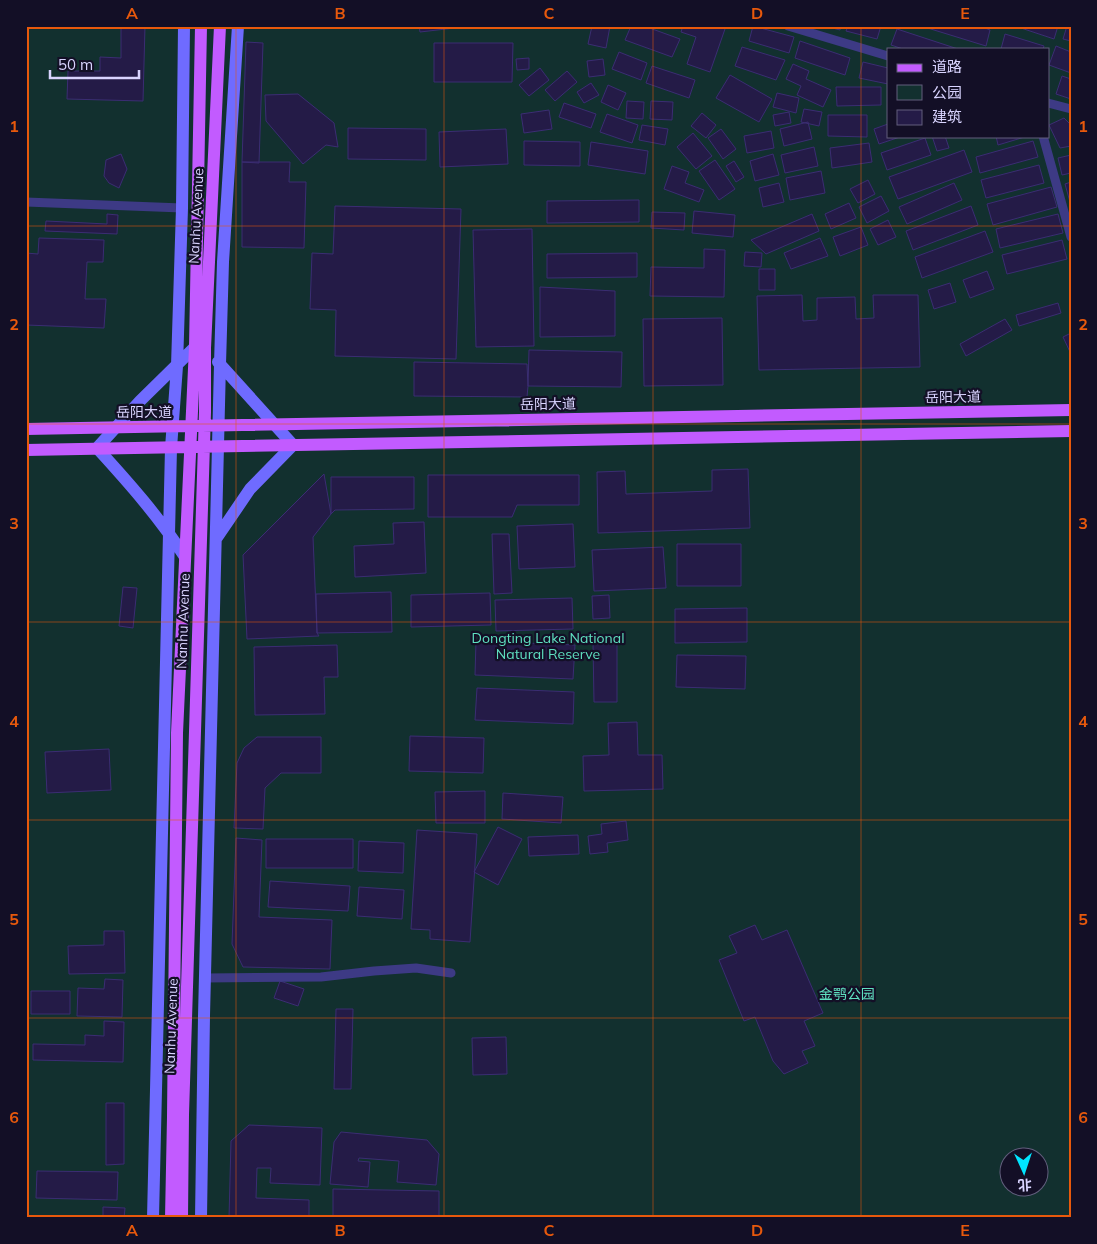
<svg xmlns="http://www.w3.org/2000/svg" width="1097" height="1244" font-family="Mulish,'Noto Sans SC',sans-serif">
	<rect width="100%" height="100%" fill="#130f26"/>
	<path fill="#12302f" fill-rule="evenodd" d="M26,26h1045v1192h-1045zM888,49h160v87h-160zM1010,1156h30v30h-30z"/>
	<path fill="#241b47" stroke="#3b2d73" d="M121,26h24l-2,75 -76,-2 1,-28h32v-14l21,1z
		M351,26h56v2z
		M419,26h53l-52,6z
		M592,26h18l-4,22 -18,-4z
		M631,26h13l36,13 -8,18 -47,-17z
		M683,26h43l-16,46 -23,-8 9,-27 -15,-5z
		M753,26l41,11 -5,16 -40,-12z
		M825,26h16l-1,4z
		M848,26h33l-4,13 -31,-8z
		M921,26h59l10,4 -4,16z
		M1015,26h43l-4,13z
		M1067,26h4v15l-8,-2z
		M897,29l61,20h-55l-12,-4z
		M1005,34l39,12 -1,3h-42z
		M800,41l50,17 -5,17 -50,-17z
		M246,42l17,1 -4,120 -17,-1z
		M434,43h79l-1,39h-78z
		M1056,46l15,6v21l-22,-8z
		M742,47l43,13 -9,20 -41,-14z
		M619,52l28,11 -6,17 -29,-11z
		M529,58v11l-12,1 -1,-11z
		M603,59l2,16 -16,2 -2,-16z
		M863,62l25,6v16l-29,-6z
		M793,64l16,7 -3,8 25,11 -8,17 -26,-12 4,-9 -15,-7z
		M652,66l43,14 -6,18 -43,-15z
		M540,68l9,12 -20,16 -10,-11z
		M567,71l10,11 -22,19 -10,-11z
		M730,75l42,24 -13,23 -43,-24z
		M1062,76l9,3v20l-15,-5z
		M591,83l8,12 -15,8 -7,-11z
		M608,85l18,8 -8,17 -17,-8z
		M836,87h45v18l-44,1z
		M777,93l22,5 -3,15 -23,-6z
		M298,94l36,29 4,24 -12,-2 -23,19 -37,-43 -1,-26z
		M627,101l17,1 -1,17 -17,-1z
		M651,101l22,1 -1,18 -22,-1z
		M564,103l32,11 -5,14 -32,-11z
		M804,109l18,3 -3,14 -18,-4z
		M549,110l3,19 -28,4 -3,-19z
		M789,112l2,11 -16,3 -2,-11z
		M702,113l14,12 -10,13 -15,-12z
		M607,114l31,11 -6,18 -32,-11z
		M828,115h39v22l-39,-1z
		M1064,118l7,7v21l-11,2 -11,-23z
		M808,122l4,17 -28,7 -4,-17z
		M888,124v12h15l-24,8 -5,-15z
		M642,125l26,4 -3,16 -26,-5z
		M348,128l78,1v31l-78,-1z
		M506,129l2,35 -68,3 -1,-35z
		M721,129l15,20 -13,10 -15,-21z
		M771,131l3,17 -27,5 -3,-17z
		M693,133l19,23 -16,13 -19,-22z
		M932,136h13l4,12 -12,3z
		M996,136h32l-30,9z
		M925,138l6,17 -44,15 -6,-17z
		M524,141l56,1v24l-56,-1z
		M1033,141l5,16 -58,16 -4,-16z
		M591,142l57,9 -3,23 -57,-9z
		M869,143l3,19 -40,6 -2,-20z
		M814,147l4,19 -33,7 -4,-18z
		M964,150l8,22 -74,27 -9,-22z
		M121,154l6,15 -8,19 -10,-5 -5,-7 2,-16z
		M773,154l6,21 -24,6 -5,-20z
		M1071,155v18l-9,2 -4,-17z
		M715,160l20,29 -16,11 -20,-29z
		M734,161l10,16 -8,5 -10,-16z
		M242,162h48l-1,20h17l-2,66 -62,-1z
		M1039,165l5,18 -58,15 -5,-18z
		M672,166l17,6 -4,11 19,7 -5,12 -35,-13z
		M821,171l4,22 -35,7 -4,-22z
		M868,180l7,14 -17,9 -8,-14z
		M1071,182v20h-1l-5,-18z
		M779,183l5,19 -21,5 -4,-19z
		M954,183l8,17 -55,24 -8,-17z
		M1051,187l6,20 -64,18 -6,-21z
		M881,196l8,15 -22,12 -8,-16z
		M639,200v22l-92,1v-22z
		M849,203l7,15 -25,11 -6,-15z
		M335,206l126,3 -5,150 -121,-3 1,-46 -26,-1 2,-56 21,1z
		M971,206l7,19 -65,25 -7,-19z
		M694,211l41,4 -2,22 -41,-4z
		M652,212l33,1 -1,17 -33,-2z
		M107,214l11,1 -1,19 -72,-3 1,-10 61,3z
		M812,214l7,17 -53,23 -15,-14z
		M1058,214l5,19 -63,15 -4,-19z
		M888,220l8,17 -18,8 -8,-16z
		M861,227l7,18 -28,11 -7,-19z
		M532,229l2,117 -58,1 -3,-117z
		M985,231l8,21 -71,26 -7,-21z
		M39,238l65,2 -1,22h-16l-2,37h21l-2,29 -78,-3v-72l12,1z
		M820,238l8,18 -37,13 -7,-16z
		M1062,240l5,19 -60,15 -5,-19z
		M704,249l21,1 -1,47 -74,-1 1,-29 53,1z
		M745,252l17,1 -1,14 -17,-1z
		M637,253v24l-90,1v-24z
		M759,269h16v21h-16z
		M987,271l7,18 -24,9 -7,-18z
		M950,283l6,19 -22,7 -6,-19z
		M540,287l75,4v45l-75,1z
		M802,295l1,26 14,-1v-22l38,-1 1,22 18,-1 -1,-23h45l2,72 -161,3 -2,-74z
		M1058,303l3,10 -42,13 -3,-11z
		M722,318l1,67 -79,1 -1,-67z
		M1005,319l7,11 -46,26 -6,-12z
		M1071,333v21l-8,-17z
		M529,350l93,2 -1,35 -93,-1z
		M414,362l113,2 1,22 -1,11 -113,-1z
		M748,469l2,59 -152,5 -1,-61 28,-1 1,23 86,-3v-21z
		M324,474l7,40 -18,23 4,96 2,3 -72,3 -4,-84z
		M428,475h151v30h-62l-5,12h-84z
		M331,477h83v32l-79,1 -4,4z
		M424,522l2,51 -71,4 -1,-31 40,-2 -1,-21z
		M573,524l2,43 -56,2 -2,-43z
		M492,534h17l3,59 -18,1z
		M677,544h64v42h-64z
		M663,547l3,41 -72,3 -2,-41z
		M123,587l14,1 -4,40 -14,-2z
		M391,592l1,40 -75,1 -1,-39z
		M490,593l1,32 -80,2v-32z
		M609,595l1,23 -17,1 -1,-23z
		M572,598l1,31 -77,2 -1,-31z
		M747,608v34l-72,1v-34z
		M476,641l99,4 -2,34 -98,-4z
		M593,644h24v58h-23z
		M337,645l1,32h-14l1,37 -70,1 -1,-68z
		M677,655l69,1 -1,33 -69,-2z
		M477,688l97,4 -1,32 -98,-4z
		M637,722l1,33h24l1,34 -79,2 -1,-35 26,-1 -1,-32z
		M410,736l74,2 -1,35 -74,-2z
		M257,737h64v36h-40l-16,15 -2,41 -29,-1 3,-65 7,-15z
		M109,749l2,41 -64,3 -2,-41z
		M485,791v32h-49l-1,-31z
		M503,793l60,4 -2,26 -59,-4z
		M626,821l2,19 -21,3 1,9 -18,2 -2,-18 14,-2 -1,-10z
		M498,827l24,12 -24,46 -24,-13z
		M417,830l60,4 -7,108 -40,-3v-9l-19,-1z
		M578,835l1,19 -50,2 -1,-19z
		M236,838l26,2 -3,77 73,3 -2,49 -87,-2 -11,-23z
		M266,839h87v29h-87z
		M359,841l45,2 -1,30 -45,-2z
		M270,881l80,5 -2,25 -80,-4z
		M359,887l45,3 -2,29 -45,-3z
		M755,925l7,15 25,-10 36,83 -19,8 11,25 -13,5 6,12 -24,11 -11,-13 -18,-44 -11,4 -25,-61 18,-7 -8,-17z
		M104,931h20l1,42 -56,1 -1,-28 36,-1z
		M105,979l18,1 -1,37 -45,-1 1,-28 26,1z
		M280,981l24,8 -6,17 -24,-8z
		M31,991h39v23h-39z
		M336,1009h17l-2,80h-17z
		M104,1021l20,1 -1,40 -90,-2v-16l52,1v-10l19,1z
		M506,1037l1,37 -34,1 -1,-37z
		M106,1103h18v61l-18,1z
		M249,1125l73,3 -2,57 -50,-2 1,-15h-14l-1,30 53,2v18h-80l2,-77z
		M341,1132l86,8 12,14 -3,31 -39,-3 2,-21 -40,-3 -1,3 12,1 -2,25 -38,-3 4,-42z
		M37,1171l81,1 -1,28 -81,-2z
		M333,1189l106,2v27h-106z
		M103,1207l22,1 -1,10h-21z"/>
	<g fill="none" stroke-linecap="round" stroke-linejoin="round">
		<path stroke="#3d3a85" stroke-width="9" d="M788,26l100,30
			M1048,103l23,6
			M1043,136l28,101
			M26,202l156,6
			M205,978l116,-1 53,-6 42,-3 35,5"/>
		<path stroke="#6f6bff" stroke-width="12" d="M216,539l34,-50 43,-44 -75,-83
			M185,557c-26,-40 -56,-74 -88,-109l43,-47 55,-54
			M153,1218l18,-770 6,-82 5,-158 2,-182
			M201,1218l3,-202 16,-652 3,-102 15,-236"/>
		<path stroke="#c25bff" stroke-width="12" d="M26,429l1045,-19
			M26,450l1045,-19
			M171,1218l2,-101 4,-384 18,-386 6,-321
			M182,1218l1,-103 22,-703v-64l15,-322"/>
	</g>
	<path fill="none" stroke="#e8590c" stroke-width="1" stroke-opacity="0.55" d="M236,26v1192M444,26v1192M653,26v1192M861,26v1192M26,226h1045M26,424h1045M26,622h1045M26,820h1045M26,1018h1045"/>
	<g text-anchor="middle" stroke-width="4.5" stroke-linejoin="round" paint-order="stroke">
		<g font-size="14" fill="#d9d4ff" stroke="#130f26">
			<text transform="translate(196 216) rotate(-87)" y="5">Nanhu Avenue</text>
			<text transform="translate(953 397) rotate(-1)" y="5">岳阳大道</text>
			<text transform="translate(548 404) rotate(-1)" y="5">岳阳大道</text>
			<text x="144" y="417">岳阳大道</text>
			<text transform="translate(183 621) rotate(-88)" y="5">Nanhu Avenue</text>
			<text transform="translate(171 1026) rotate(-88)" y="5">Nanhu Avenue</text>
		</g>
		<g font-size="14" fill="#5fe0c0" stroke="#130f26">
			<text x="548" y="643">Dongting Lake National<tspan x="548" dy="16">Natural Reserve</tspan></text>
			<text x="847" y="999">金鹗公园</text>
		</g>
	</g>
	<rect width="1097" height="1244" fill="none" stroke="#130f26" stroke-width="55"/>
	<rect x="887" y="48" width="162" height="90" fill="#130f26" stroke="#625e7d"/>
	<rect x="897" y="64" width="25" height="8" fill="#c25bff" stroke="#625e7d"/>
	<text x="932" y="72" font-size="15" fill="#d9d4ff">道路</text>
	<rect x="897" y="85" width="25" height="15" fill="#12302f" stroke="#625e7d"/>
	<text x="932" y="98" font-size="15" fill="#d9d4ff">公园</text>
	<rect x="897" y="110" width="25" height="15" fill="#241b47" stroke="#625e7d"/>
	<text x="932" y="122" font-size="15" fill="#d9d4ff">建筑</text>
	<g transform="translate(1024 1172) rotate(177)"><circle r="24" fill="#130f26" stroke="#625e7d"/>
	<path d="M0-4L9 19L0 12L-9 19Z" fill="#00e5ff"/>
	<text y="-8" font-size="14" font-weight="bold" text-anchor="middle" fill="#d9d4ff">北</text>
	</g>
	<path d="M50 70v8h89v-8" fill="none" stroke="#d9d4ff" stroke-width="2.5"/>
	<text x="58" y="70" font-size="15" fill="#d9d4ff" stroke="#130f26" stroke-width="4" paint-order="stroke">50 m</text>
	<rect x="28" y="28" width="1042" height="1188" fill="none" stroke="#e8590c" stroke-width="2"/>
	<g font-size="16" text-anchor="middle" font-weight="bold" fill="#e8590c">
		<text x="132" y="19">A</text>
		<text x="340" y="19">B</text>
		<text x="549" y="19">C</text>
		<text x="757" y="19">D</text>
		<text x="965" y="19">E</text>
		<text x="14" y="132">1</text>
		<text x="1083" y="132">1</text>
		<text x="14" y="330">2</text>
		<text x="1083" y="330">2</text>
		<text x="14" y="529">3</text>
		<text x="1083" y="529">3</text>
		<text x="14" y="727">4</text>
		<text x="1083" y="727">4</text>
		<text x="14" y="925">5</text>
		<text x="1083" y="925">5</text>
		<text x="14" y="1123">6</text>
		<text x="1083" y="1123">6</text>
		<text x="132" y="1236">A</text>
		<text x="340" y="1236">B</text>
		<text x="549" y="1236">C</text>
		<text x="757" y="1236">D</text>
		<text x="965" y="1236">E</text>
	</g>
</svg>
